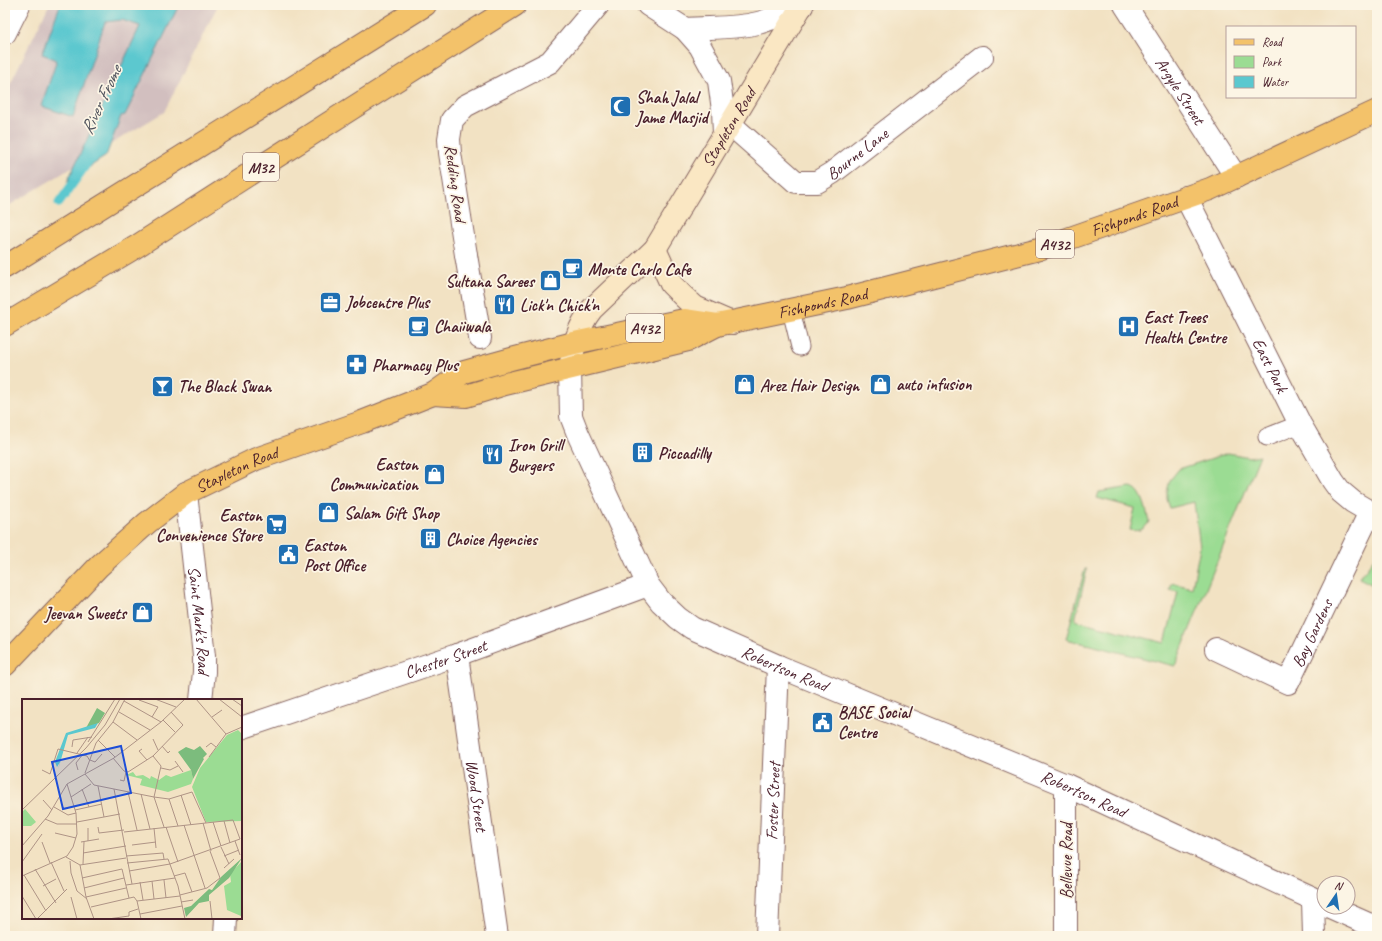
<svg xmlns="http://www.w3.org/2000/svg" width="1382" height="941" font-family="Caveat,sans-serif">
	<rect width="100%" height="100%" fill="#fcf5e5"/>
	<filter id="ink" filterUnits="userSpaceOnUse"><feTurbulence type="fractalNoise" baseFrequency=".025" numOctaves="2"/><feDisplacementMap in="SourceGraphic" scale="8" xChannelSelector="R" yChannelSelector="G"/><feConvolveMatrix kernelMatrix="1 2 1 2 8 2 1 2 1" color-interpolation-filters="sRGB"/></filter>
	<filter id="wash" filterUnits="userSpaceOnUse"><feTurbulence type="fractalNoise" baseFrequency=".012" numOctaves="4" result="noise"/><feDisplacementMap in="SourceGraphic" scale="16" xChannelSelector="R" yChannelSelector="G"/><feGaussianBlur stdDeviation="0.9" result="paint"/><feColorMatrix in="noise" values="0 0 0 0 0 0 0 0 0 0 0 0 0 0 0 0 0 1.4 0 .05"/><feComposite in="paint" operator="in"/></filter>
	<g filter="url(#wash)">
		<rect width="100%" height="100%" fill="#f2e2c3"/>
		<path fill="#d2bfbf" d="M49,5h169l-54,107 -159,96v-114z"/>
		<path fill="#9bdc93" stroke="#727e5f" d="M1228,453l21,4 11,-2 -85,211 -109,-27 19,-70h2l-12,51 90,23 13,-51 -8,-2 2,-7 20,5 8,-41 -6,-45 -24,6 -3,-9v-7l3,-12 9,-11z
			M1131,487c12,3 15,23 18,34 -3,8 -10,11 -19,9l5,-22 -38,-10 2,-6z
			M1376,556h1v31l-18,-9z"/>
		<path fill="#5bc8cf" stroke="#52747d" d="M60,5h119l-54,110 -4,1 -15,40 -39,26 73,-156 -18,-6 -17,2 -32,95 -32,-11 15,-43 -1,-4 -13,-5z"/>
		<g fill="none" stroke-linecap="round" stroke-linejoin="round">
			<path stroke="#5bc8cf" stroke-width="9" d="M59,203l27,-38"/>
		</g>
	</g>
	<g filter="url(#ink)">
		<g fill="none" stroke-linecap="round" stroke-linejoin="round">
			<defs>
				<path id="service" d="M791,310l9,37
					M1267,437l33,-13"/>
				<path id="pedestrian" d="M466,255l14,83"/>
				<g id="minor">
					<path d="M648,5l37,24 15,17 19,35 4,29 1,24"/>
					<path id="s1" d="M1125,5l111,172"/>
					<path d="M685,29c24,-2 50,0 73,-6 15,-4 29,-11 44,-17"/>
					<path d="M5,33l14,-28"/>
					<path id="s2" d="M730,124l66,58h21l15,-9 150,-116"/>
					<path id="s3" d="M1186,197l114,227 33,57 8,11 12,10 17,10 7,2"/>
					<path d="M466,255l-16,-102 -1,-14 3,-19 13,-14 85,-44 48,-57"/>
					<path id="s4" d="M570,368l1,48 7,18 70,151 13,17 17,16 14,10 86,38 288,119 258,119"/>
					<path id="s5" d="M186,493l18,163v16l-3,28"/>
					<path id="s6" d="M1216,649l72,34 82,-171"/>
					<path id="s7" d="M457,655l40,281"/>
					<path id="s8" d="M241,728l216,-73 191,-70"/>
					<path d="M1313,900l1,36"/>
					<path d="M1330,907l47,21"/>
					<path d="M225,936l1,-18"/>
					<path id="s9" d="M767,936l11,-270"/>
					<path d="M1066,936v-151"/>
				</g>
				<g id="secondary">
					<path d="M655,249l16,35 13,13 11,10 37,16"/>
					<path id="s10" d="M570,368c4,-23 7,-40 22,-59l63,-60 147,-244"/>
				</g>
				<g id="primary">
					<path d="M433,394l33,2 39,-12 183,-44 29,-15"/>
					<path id="s11" d="M5,665l94,-99 48,-43 39,-30 70,-34 106,-37 71,-28 31,-22 47,-13 63,-16 110,-23 33,5 130,-27 192,-49 171,-60 167,-78"/>
				</g>
				<path id="motorway" d="M5,267l420,-262
					M5,325l129,-77 209,-134 172,-109"/>
			</defs>
			<use href="#service" stroke="#856360" stroke-width="19"/>
			<use href="#pedestrian" stroke="#856360" stroke-width="24"/>
			<use href="#minor" stroke="#856360" stroke-width="24"/>
			<use href="#secondary" stroke="#856360" stroke-width="24"/>
			<use href="#primary" stroke="#856360" stroke-width="24"/>
			<use href="#motorway" stroke="#856360" stroke-width="24"/>
			<use href="#service" stroke="#fff" stroke-width="17"/>
			<use href="#pedestrian" stroke="#fff" stroke-width="22"/>
			<use href="#minor" stroke="#fff" stroke-width="22"/>
			<use href="#secondary" stroke="#fae7c3" stroke-width="22"/>
			<use href="#primary" stroke="#f3c26a" stroke-width="22"/>
			<use href="#motorway" stroke="#f3c26a" stroke-width="22"/>
		</g>
	</g>
	<defs>
		<symbol id="mosque-square" viewBox="-11 -11 22 22"><rect x="-9" y="-9" width="18" height="18" rx="4" fill="#1f6fb2" stroke="#fcf5e5"/><path d="M3.5-4.9A6 6 0 1 0 3.5 4.9A5 5 0 1 1 3.5-4.9Z" fill="#fff"/></symbol>
		<symbol id="cafe-square" viewBox="-11 -11 22 22"><rect x="-9" y="-9" width="18" height="18" rx="4" fill="#1f6fb2" stroke="#fcf5e5"/><path d="M-5.5-4.5H6V0H3Q3 3.5 0 3.5H-2.5Q-5.5 3.5-5.5 0ZM3-3.2v2h1.7v-2ZM-6 4.5H4V6H-6Z" fill="#fff"/></symbol>
		<symbol id="shop-square" viewBox="-11 -11 22 22"><rect x="-9" y="-9" width="18" height="18" rx="4" fill="#1f6fb2" stroke="#fcf5e5"/><path d="M-5-2.5h2.3a2.7 3.5 0 0 1 5.4 0H5L5.5 6h-11ZM-1.5-2.5h3a1.5 2.3 0 0 0-3 0Z" fill="#fff"/></symbol>
		<symbol id="office-square" viewBox="-11 -11 22 22"><rect x="-9" y="-9" width="18" height="18" rx="4" fill="#1f6fb2" stroke="#fcf5e5"/><path d="M-6-3h4V-5.5h4V-3h4V5H-6ZM-1-4.5V-3h2v-1.5ZM-6 0V1H6V0Z" fill="#fff"/></symbol>
		<symbol id="restaurant-square" viewBox="-11 -11 22 22"><rect x="-9" y="-9" width="18" height="18" rx="4" fill="#1f6fb2" stroke="#fcf5e5"/><path d="M-5-6h1v4h1v-4h1v4h1v-4h1v5L-1.5 .5V6h-2V.5L-5-1ZM5-6V6H3V1.5H1.5Q1.5-4 5-6Z" fill="#fff"/></symbol>
		<symbol id="hospital-square" viewBox="-11 -11 22 22"><rect x="-9" y="-9" width="18" height="18" rx="4" fill="#1f6fb2" stroke="#fcf5e5"/><path d="M-5-5h3v3.5h4V-5h3V5h-3V1.5h-4V5h-3Z" fill="#fff"/></symbol>
		<symbol id="pharmacy-square" viewBox="-11 -11 22 22"><rect x="-9" y="-9" width="18" height="18" rx="4" fill="#1f6fb2" stroke="#fcf5e5"/><path d="M-2-6h4v4h4v4h-4v4h-4v-4h-4v-4h4Z" fill="#fff"/></symbol>
		<symbol id="bar-square" viewBox="-11 -11 22 22"><rect x="-9" y="-9" width="18" height="18" rx="4" fill="#1f6fb2" stroke="#fcf5e5"/><path d="M-6-5H6L.8 .8V4.5H3.5V6h-7V4.5H-.8V.8Z" fill="#fff"/></symbol>
		<symbol id="building-square" viewBox="-11 -11 22 22"><rect x="-9" y="-9" width="18" height="18" rx="4" fill="#1f6fb2" stroke="#fcf5e5"/><path d="M-4-6H4V6H1V3H-1V6H-4ZM-2.5-4.3h1.7v1.8h-1.7ZM.8-4.3h1.7v1.8H.8ZM-2.5-1h1.7V.8h-1.7ZM.8-1h1.7V.8H.8Z" fill="#fff"/></symbol>
		<symbol id="supermarket-square" viewBox="-11 -11 22 22"><rect x="-9" y="-9" width="18" height="18" rx="4" fill="#1f6fb2" stroke="#fcf5e5"/><path d="M-6-5.5h2.5l.6 2H6L4.5 2H-2.5L-4.4-4H-6ZM-1.5 3.2a1.3 1.3 0 1 0 .1 0ZM3 3.2a1.3 1.3 0 1 0 .1 0Z" fill="#fff"/></symbol>
		<symbol id="civic-square" viewBox="-11 -11 22 22"><rect x="-9" y="-9" width="18" height="18" rx="4" fill="#1f6fb2" stroke="#fcf5e5"/><path d="M-.6-6.5H3V-4.5H.6V-3L4-1V1h2V6H-6V1h2V-1L-.6-3ZM-1.2 2.5V6h2.4V2.5Z" fill="#fff"/></symbol>
	</defs>
	<g fill-rule="evenodd">
		<use href="#mosque-square" x="608" y="94" width="25" height="25"/>
		<use href="#cafe-square" x="560" y="256" width="25" height="25"/>
		<use href="#shop-square" x="538" y="268" width="25" height="25"/>
		<use href="#office-square" x="318" y="290" width="25" height="25"/>
		<use href="#restaurant-square" x="492" y="292" width="25" height="25"/>
		<use href="#cafe-square" x="406" y="314" width="25" height="25"/>
		<use href="#hospital-square" x="1116" y="314" width="25" height="25"/>
		<use href="#pharmacy-square" x="344" y="352" width="25" height="25"/>
		<use href="#shop-square" x="868" y="372" width="25" height="25"/>
		<use href="#shop-square" x="732" y="372" width="25" height="25"/>
		<use href="#bar-square" x="150" y="374" width="25" height="25"/>
		<use href="#building-square" x="630" y="440" width="25" height="25"/>
		<use href="#restaurant-square" x="480" y="442" width="25" height="25"/>
		<use href="#shop-square" x="422" y="462" width="25" height="25"/>
		<use href="#shop-square" x="316" y="500" width="25" height="25"/>
		<use href="#supermarket-square" x="264" y="512" width="25" height="25"/>
		<use href="#building-square" x="418" y="526" width="25" height="25"/>
		<use href="#civic-square" x="276" y="542" width="25" height="25"/>
		<use href="#shop-square" x="130" y="600" width="25" height="25"/>
		<use href="#civic-square" x="810" y="710" width="25" height="25"/>
	</g>
	<g text-anchor="middle" stroke-width="3.5" stroke-linejoin="round" paint-order="stroke">
		<g fill="#fcf5e5" stroke="#7f5f63" stroke-width="1">
			<rect x="243" y="153" width="36" height="28" rx="3"/>
			<rect x="1036" y="230" width="38" height="28" rx="3"/>
			<rect x="626" y="314" width="38" height="28" rx="3"/>
		</g>
		<g font-size="16" font-weight="bold" fill="#4a1f2b">
			<text x="261" y="173">M32</text>
			<text x="1055" y="250">A432</text>
			<text x="645" y="334">A432</text>
		</g>
		<g font-size="17" fill="#4a1f2b" stroke="#fcf5e5">
			<text dy="6" stroke="none"><textPath href="#s1" startOffset="102">Argyle Street</textPath></text>
			<text dy="6" stroke="none"><textPath href="#s10" startOffset="293">Stapleton Road</textPath></text>
			<text dy="6" stroke="none"><textPath href="#s2" startOffset="158">Bourne Lane</textPath></text>
			<text transform="translate(456 183) rotate(82)" y="6">Redding Road</text>
			<text dy="6" stroke="none"><textPath href="#s11" startOffset="1246">Fishponds Road</textPath></text>
			<text dy="6" stroke="none"><textPath href="#s11" startOffset="922">Fishponds Road</textPath></text>
			<text dy="6" stroke="none"><textPath href="#s3" startOffset="188">East Park</textPath></text>
			<text dy="6" stroke="none"><textPath href="#s11" startOffset="306">Stapleton Road</textPath></text>
			<text dy="6" stroke="none"><textPath href="#s5" startOffset="128">Saint Mark's Road</textPath></text>
			<text dy="6" stroke="none"><textPath href="#s6" startOffset="135">Bay Gardens</textPath></text>
			<text dy="6" stroke="none"><textPath href="#s8" startOffset="216">Chester Street</textPath></text>
			<text dy="6" stroke="none"><textPath href="#s4" startOffset="397">Robertson Road</textPath></text>
			<text dy="6" stroke="none"><textPath href="#s4" startOffset="721">Robertson Road</textPath></text>
			<text dy="6" stroke="none"><textPath href="#s7" startOffset="142">Wood Street</textPath></text>
			<text dy="6" stroke="none"><textPath href="#s9" startOffset="135">Foster Street</textPath></text>
			<text transform="translate(1066 861) rotate(-90)" y="6">Bellevue Road</text>
		</g>
		<g font-size="17" font-weight="bold" fill="#4a1f2b" stroke="#fcf5e5" text-anchor="start">
			<text x="636" y="103">Shah Jalal<tspan x="636" dy="20">Jame Masjid</tspan></text>
			<text x="588" y="275">Monte Carlo Cafe</text>
			<text x="534" y="287" text-anchor="end">Sultana Sarees</text>
			<text x="346" y="308">Jobcentre Plus</text>
			<text x="520" y="311">Lick'n Chick'n</text>
			<text x="1144" y="323">East Trees<tspan x="1144" dy="20">Health Centre</tspan></text>
			<text x="434" y="332">Chaiiwala</text>
			<text x="372" y="371">Pharmacy Plus</text>
			<text x="896" y="390">auto infusion</text>
			<text x="760" y="391">Arez Hair Design</text>
			<text x="178" y="392">The Black Swan</text>
			<text x="508" y="451">Iron Grill<tspan x="508" dy="20">Burgers</tspan></text>
			<text x="658" y="459">Piccadilly</text>
			<text x="418" y="470" text-anchor="end">Easton<tspan x="418" dy="20">Communication</tspan></text>
			<text x="344" y="519">Salam Gift Shop</text>
			<text x="262" y="521" text-anchor="end">Easton<tspan x="262" dy="20">Convenience Store</tspan></text>
			<text x="446" y="545">Choice Agencies</text>
			<text x="304" y="551">Easton<tspan x="304" dy="20">Post Office</tspan></text>
			<text x="126" y="619" text-anchor="end">Jeevan Sweets</text>
			<text x="838" y="718">BASE Social<tspan x="838" dy="20">Centre</tspan></text>
		</g>
		<g font-size="18" font-style="italic" fill="#4f525c" stroke="#fcf5e5">
			<text transform="translate(101 100) rotate(-65)" y="6">River Frome</text>
		</g>
	</g>
	<g transform="translate(22 699)">
		<rect width="220" height="220" fill="#f2e2c3"/>
		<path d="M216,31l4,4v87l-36,1 -14,-35 8,-19 27,-33zM169,71l2,9 -2,5 -23,8 -28,-7 2,-6 -16,-4 7,-3 3,4 7,-1 7,4 1,-3 8,4 7,-5 5,2zM3,110l11,13 -5,4h-9v-14zM220,162v58h-1v-3l-14,-6 -3,-24 7,-4 -1,-8z" fill="#9bdc93"/>
		<path d="M75,9l8,5 -6,10 -13,5zM178,47l7,8 -4,4 1,1 -11,20 -2,-9 -13,-18 8,-5 8,3zM220,159l-13,20 -20,17v6l-10,2 -13,14 -2,-9 7,-2 18,-17 3,1 9,-13z" fill="#7cbc7d"/>
		<path d="M76,24l-3,5 -27,7 -10,35 2,-8 -3,5 -2,-5 11,-29z" fill="#5bc8cf"/>
		<path fill="none" stroke="#af9486" stroke-width="1" d="M133,0l21,8M174,0l30,35M197,0l23,18M210,0l10,7M117,1l19,7 -6,10M102,2l37,21M97,13l31,18M190,18l10,-7M141,21l12,12M91,23l24,18M131,40l5,11M76,41l17,17M66,43l27,-43M140,47l6,7 2,-2M50,48l1,-7 19,-3M184,48l5,-4 5,4M120,50l-3,2 8,9M55,54l11,-16M131,57l8,10 -7,31 10,30M187,58l17,-23 16,-7M91,59l11,13 4,1 25,-16 30,-31 -12,-13M68,61l5,2 7,-8M153,62l8,11M139,69l9,2 8,-4M20,71l8,4 8,-25 29,7 3,5M56,71l-2,-7 7,-9M63,74l11,-30 17,-21 12,-23M63,75l9,11 60,12 15,2 23,-7 14,31M98,81l4,1 2,-9M76,87l6,31M60,90l7,18M92,90l18,95M106,93l9,38M119,95l9,35M159,96l10,30M49,98l20,-13M147,100l9,27M21,101l9,10M32,108l14,8 8,-2M0,111l64,-62 19,-23 15,-26M53,111l27,-6M23,120l12,5h20M202,122l6,22M55,123l43,-8M191,123l8,24M181,124l8,28M162,126l21,63M76,128l1,6 25,-3M144,128l12,35M132,129l2,20M102,133l109,-12 7,19 -70,25 -41,7M33,134l21,5M66,142v-13M213,142l5,14M20,143l8,21M59,143l18,-3M110,146l24,-3M0,147l26,-30 19,-32 47,-26 47,-36 24,-23M199,148l8,17M61,154l43,-7M104,157l37,-3 1,6M202,157l15,-6M44,158l14,8 46,-7M48,162l1,12 6,18 10,8M0,163l20,-28M29,163l13,29M105,164l41,-4 10,27 7,33M61,165l1,-22M58,166l6,32 8,22M202,169l10,-9M13,170l21,34M2,176l22,36M0,177l45,-20 6,-9 4,-13 -1,-21 -9,-29M152,177l11,-3 7,19M60,179l40,-9 7,29M142,181l2,18M130,182l2,18M118,183l3,18M104,186l49,-7M21,187l13,-7M62,189l40,-10M158,196l27,-7 13,-10 -10,-27M0,197l14,23M49,198l6,22M64,198l40,-9M115,202l4,18M188,202l2,18M159,203l12,-2M69,208l43,-10 3,4 43,-5M118,215l42,-8M15,220l30,-30M86,220l21,-3v-4l9,-3"/>
		<path fill="#1d4ed8" fill-opacity="0.15" stroke="#1d4ed8" stroke-width="2" d="M99,47l10,47 -68,16 -11,-47z"/>
		<rect width="220" height="220" fill="none" stroke="#4a1f2b" stroke-width="2"/>
	</g>
	<rect width="1382" height="941" fill="none" stroke="#fcf5e5" stroke-width="20"/>
	<rect x="1226" y="26" width="130" height="72" fill="#fcf5e5" stroke="#b59f9b"/>
	<rect x="1234" y="39" width="20" height="6" fill="#f3c26a" stroke="#b59f9b"/>
	<text x="1262" y="46" font-size="12" fill="#4a1f2b">Road</text>
	<rect x="1234" y="56" width="20" height="12" fill="#9bdc93" stroke="#b59f9b"/>
	<text x="1262" y="66" font-size="12" fill="#4a1f2b">Park</text>
	<rect x="1234" y="76" width="20" height="12" fill="#5bc8cf" stroke="#b59f9b"/>
	<text x="1262" y="86" font-size="12" fill="#4a1f2b">Water</text>
	<g transform="translate(1336 895) rotate(13)"><circle r="19" fill="#fcf5e5" stroke="#b59f9b"/>
	<path d="M0-3L7 15L0 10L-7 15Z" fill="#1f6fb2"/>
	<text y="-6" font-size="11" font-weight="bold" text-anchor="middle" fill="#4a1f2b">N</text>
	</g>
</svg>
